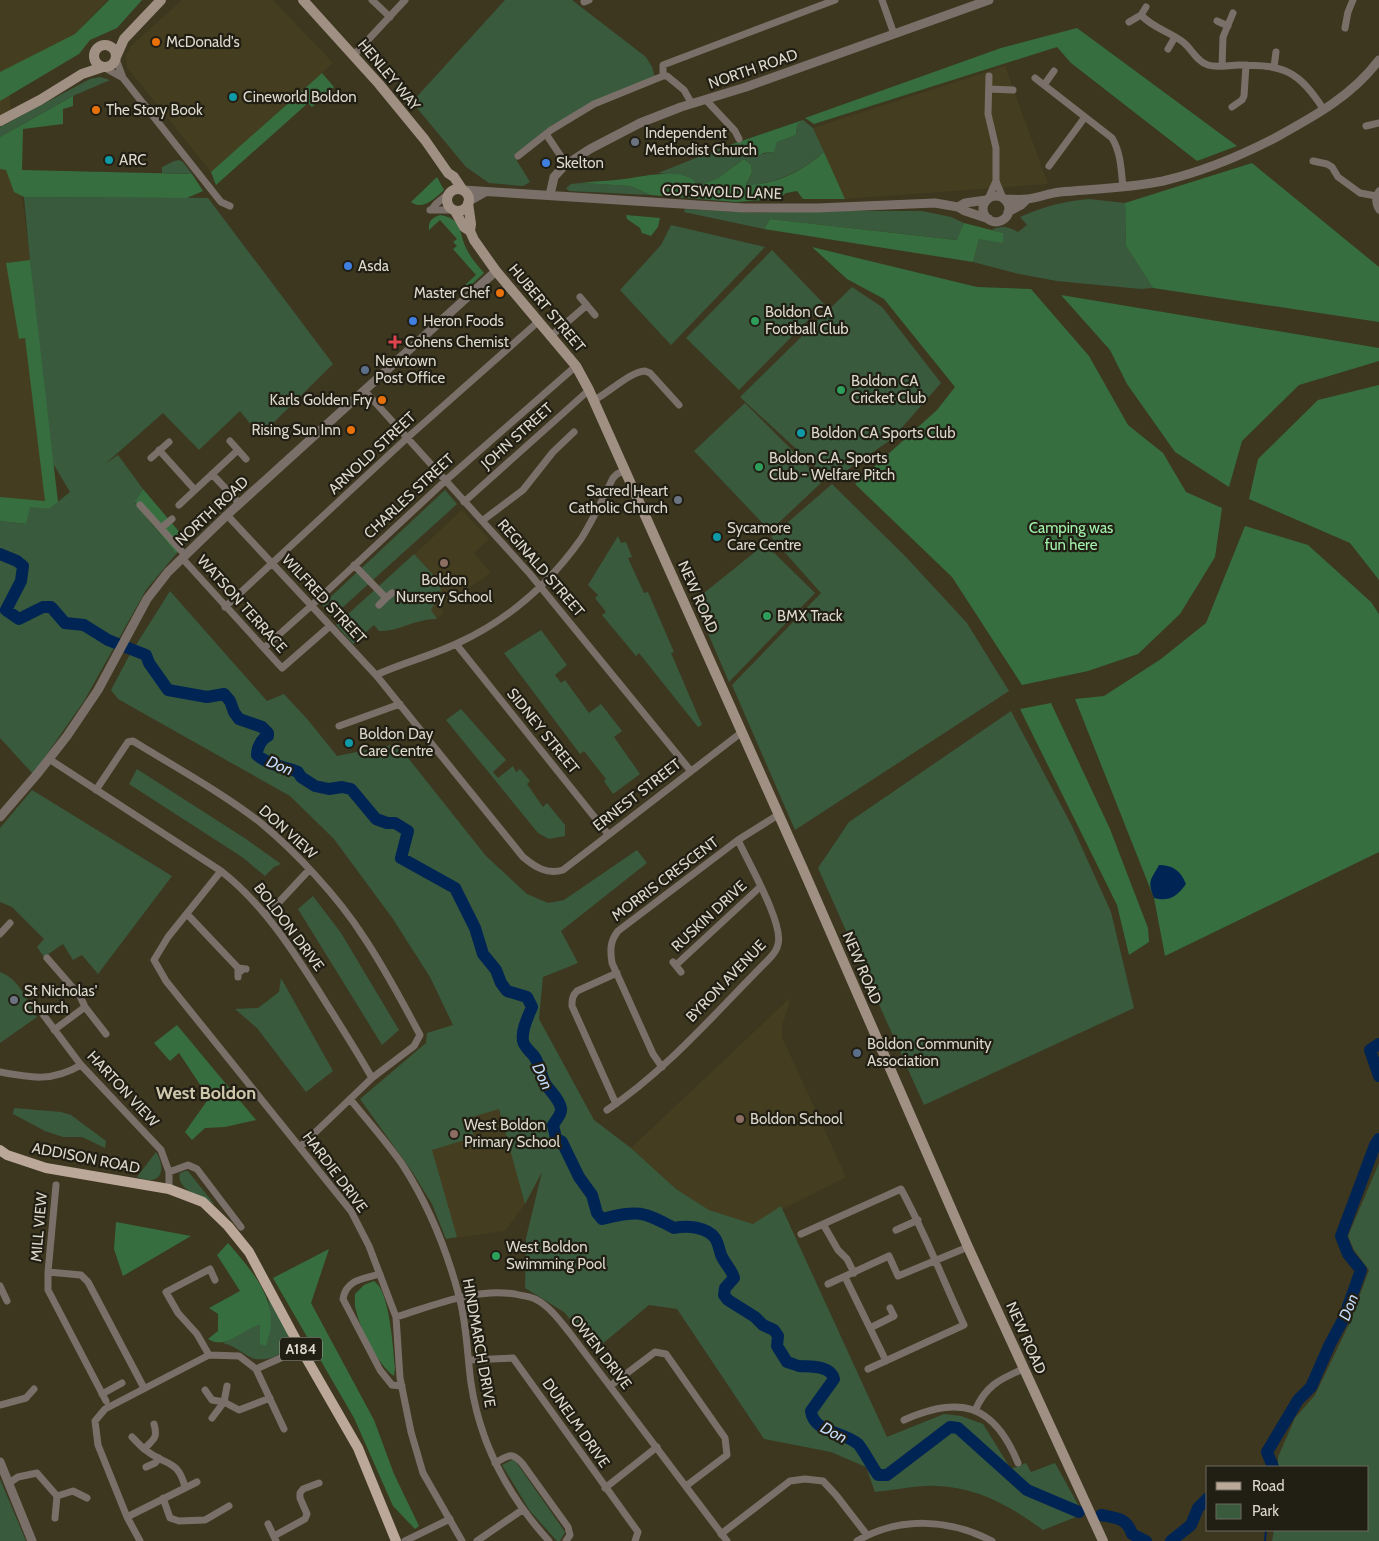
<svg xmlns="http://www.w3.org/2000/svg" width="1379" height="1541" font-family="Cabin,sans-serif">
	<rect width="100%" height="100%" fill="#3d3720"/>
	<path fill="#453d1f" d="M0,0h107l-32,34 -68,44 23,180 15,243 -45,-4z
		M182,0h91l60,63 -122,109 -84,-105 -1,-11 4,-9z
		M1005,66l43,118 -203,15 -32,-71z
		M462,510l27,29 -15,14 17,20 -49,32 1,8 -6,6 -17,1 -31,-42z
		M791,997l-9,30v10l64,140 -93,47 -44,-14 -33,-21 -45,-41z
		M453,1025l90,145 -18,34 -20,27 -59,8 -14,-35 -19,-31 -53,-74 66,-56 1,-10z"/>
	<path fill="#395a3d" d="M505,0h67l74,57 6,10 3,10 -101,47 -40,32 16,26 -7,4 -34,-3 -23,-16 -54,-65z
		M100,77l10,3 -37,16 -73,41v-10l90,-48z
		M803,120l10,8 11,24c-24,20 -47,31 -78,34l6,-14 -1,-7 -7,-6 -26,19 -20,8 -12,-10 -28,-3 63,-25 16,1 13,7 23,-4 4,-10 19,-7 1,-10z
		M179,160l4,2 9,12 -30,-1v-6l12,-6z
		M581,183l49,3 21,9 -82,-4 -3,-3 5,-4z
		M24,197l184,1 125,166 -73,72 -20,-25 -41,39 -36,-37 -58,51 13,-9 25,34 -8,14 41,51 -30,36 -62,111 -51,73 -33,-36v-217l25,3 5,-18 19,3 21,-17 -22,-37z
		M1089,199l36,4 1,43 27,42 -12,1 -84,-8 -38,-7 -46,-12 6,-23 24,-6 -11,-3c10,-5 16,-3 26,2l9,-7 -7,-8c22,-10 44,-16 69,-18z
		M685,209l71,4 66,-2h100l29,6 13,6 -6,17 -188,-21 -6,10 -80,-17z
		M671,225l94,22 -94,98 -51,-55 41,-45z
		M772,250l52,54 -85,86 -53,-52z
		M852,287l30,20 59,76 -49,56 -61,42 -91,-84z
		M745,403l78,78 -53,50 -76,-80z
		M832,484l74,73 61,66 42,68 -214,139 -63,-145 89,-92 -50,-56z
		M445,490l12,14 -125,113 -10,-12z
		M618,536l3,7 5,-1 6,15 -4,1 16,35 4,-1 26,60 -3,1 31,72 -4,2 -59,-74 -3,3 -34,-41 4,-3 -11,-14 3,-3 -10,-10z
		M765,544l50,49 -86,89 -35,-81z
		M414,554l24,26 3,10 -10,20 6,9c-21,-1 -38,13 -58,12l-5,-6 -21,19 -17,-19z
		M170,591l97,110 17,-7 24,26 29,36 60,-12 89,112 41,38 21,9 16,-3 73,-50 10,13 -86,68 17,32 -35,14 -4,42 55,101 37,28 45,41 33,21 44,14 28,-18 106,231 57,-23 17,2 22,8 28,45 15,-6 5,9 24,-9 25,45 1,7 -38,15c-31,-23 -66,-43 -106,-44 -20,-1 -41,4 -62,6l-9,-25 -35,-15 -67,-13 -87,-130 -28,-4 -54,45 -31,-38 -39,-24 1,-50 16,-66 -17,32 -26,-95 -30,9 5,19 -42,13 25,87 -11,2 -14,-35 -19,-31 -53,-74 66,-56 1,-10 26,-8 -23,-48 -37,-58 -59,-80 -44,-43 -172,-97 -7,-9 18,-34z
		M541,630l26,35 -12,10 6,8 4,-3 24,33 12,-9 21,27 -8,6 26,37 -27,20 -9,-13 2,-2 -22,-28 -4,3 -76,-101z
		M461,709l45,51 -13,12 5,6 15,-12 3,6 4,-3 10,12 -3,3 16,23 4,-4 18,22v11l-16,3 -11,-6 -92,-113z
		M1011,711l61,115 39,86 23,96 -210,97 -106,-237 31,-46z
		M137,769l109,70 35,25 -7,3 -9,9 -23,-19 -113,-73z
		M32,790l140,86 -74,98 -16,-19 -9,5 -10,-16 -19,13 -7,-10 7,-8 -32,-32 -12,-5v-74z
		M313,896l28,37 58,97 -17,15 -84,-136z
		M0,972c19,7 27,28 37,45l-37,26z
		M281,978l52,93 -27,21 -49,-64 -22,-19 23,-1 21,-16z
		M14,1108l47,4 10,3 35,26 -1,7 -23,-11h-19l-18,-6 -32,-17z
		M156,1152c6,9 10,27 -6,28 -4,0 -9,-2 -13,-3z
		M1379,1163v378h-107l2,-11h94v-63h-90v-10l17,-39 20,-23 35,-73 19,-52 -15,-20 -6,-14z
		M185,1171h3l26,33c-12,-6 -39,-15 -34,-31z
		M268,1297c5,10 18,29 20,38 2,8 -4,16 -10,20 -6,4 -16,5 -23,4 -10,-3 -19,-13 -32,-16l28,-16 9,-2v19l11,-21z
		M514,1459l51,73 -5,9h-3l-27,-30 -28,-46z
		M0,1479l26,62h-26z"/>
	<path fill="#366e3f" d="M109,0h33l-25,28 -27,12 -11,14 -79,47v-29l75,-38z
		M1077,28l160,118 -40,15 -126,-98 -14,-16 -243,77 -9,-6 196,-70z
		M322,73l12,14 -22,20 -4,-4 -92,82 -5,-13z
		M73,96v10l-10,3v15l-40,5 -1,41 170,4 11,17 -16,7 -163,-1 -10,-5 -8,-22 -6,-1v-32z
		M803,120l-6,5 -1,10 -19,7 -3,10 -11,1 -7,4 -6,-1 -13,-7 -16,-1z
		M824,152l21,47h-42l-6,-8 -11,2 -8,6 -42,3 -85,-7 -21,-9 -49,-3c14,-2 29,-2 43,-4 18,-2 63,-14 74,7l20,-8 26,-19 7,6 1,7 -6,13c30,0 56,-14 78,-33z
		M1252,163l127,104v55l-226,-34 -27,-42 -1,-43z
		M437,177l7,13c-9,8 -21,21 -33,12z
		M440,215c24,4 18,18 27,35 4,8 11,16 17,23l-16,15 -3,-3 11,-10 -23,-26 4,-3 -4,-4 4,-3 -17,-19 -11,10c-1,-9 3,-12 11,-15z
		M626,215l34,3 -2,9 -7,9 -9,-3 -2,-5 -13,-9z
		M770,219l187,21 7,-17 39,10v10l-24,-4 -6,23 -209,-33z
		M812,247l165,40 54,2 58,67 39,69 35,28 23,39 36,16 -7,49 -35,57 -42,40 -50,17 -66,14 -70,-108 -97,-93 82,-74 18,-23 -71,-88 -37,-20z
		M30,260l28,242 -9,7 -19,-2 -4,17 -26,-3v-24l45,4 -20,-163 -6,1 -13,-76z
		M1061,295l318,53v13l-80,24 -57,56 -13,46 -54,-35 -48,-68 -17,-34z
		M1379,385v195l-29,-37 -101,-44 9,-40 60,-59z
		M143,489l44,52 -11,13 -41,-52z
		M1245,526l63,19 63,57 8,12v238l-214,104 -11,-58 -79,-199 29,-3 57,-37 45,-36z
		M1051,703l59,126 38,99 1,14 -20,13 -12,-50 -97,-196z
		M177,1025l79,95 -31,7 -20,1 -13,12 -7,-8 24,-34 -30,-45 -9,8 -16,-18z
		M116,1222l75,14 -68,40 -9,-27z
		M228,1243c19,22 44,49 43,80 0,7 -3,15 -5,23l-6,-2v-19c-20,4 -33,26 -52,14l10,-8v-17l-9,-6 31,-17 -23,-36z
		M329,1249l-18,54 63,117 20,54 25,52 -4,3 -22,-23 -39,-88 -81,-140z
		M374,1281c16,10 19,68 21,87l-1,8c-16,-11 -34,-46 -38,-66 -2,-5 -1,-11 -1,-16l9,-9z"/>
	<path fill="#002554" d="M1159,865c14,0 22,6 27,19 -9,12 -16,18 -32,14 -7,-18 -3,-18 5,-33z"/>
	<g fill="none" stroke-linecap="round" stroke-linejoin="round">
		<path stroke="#002554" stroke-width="2" d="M1265,1541l1,-11"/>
		<path stroke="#002554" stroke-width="12" d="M0,554l17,7 6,5 -2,15 -15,29 13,9 24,-12h8l14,16 19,2 24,15 38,15 3,8 19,27 39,7 17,-3 6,7 4,11 5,7 23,8 6,6v3c-7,3 -11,12 -11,19 13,11 27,11 41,17l3,5 14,9 14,3 13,-2 9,2 25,30 11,4h8l13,8 -7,27 54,30 20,40 8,26 13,16 5,13 6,8 20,6 5,10c-4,10 -11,23 -9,34 1,6 7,10 11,15 7,10 7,21 12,29 5,7 13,14 15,23 1,6 -5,12 -8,17l3,13 6,4 17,35 13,18 5,18 5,6c36,-9 41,-8 72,9 13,-3 33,-1 41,10 4,6 4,13 7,19 4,8 10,13 12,21l-9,10 -1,7 4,5 27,17 8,8 11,5 4,6 -1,10 10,16c4,1 8,3 12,4 11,1 32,-1 35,13l-23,32c2,22 35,21 47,33 5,5 14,23 20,31h9l63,-48 8,1 69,62 52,22
			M1379,1044l-9,6 9,26
			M1273,1467l-6,-15 31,-52 13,-13 19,-43 14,-26 17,-48 -13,-16 -7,-18 34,-91 4,-6
			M1101,1515c16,3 26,3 31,19l14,7
			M1171,1541l20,-16 7,-17 10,-10"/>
		<path stroke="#7a7069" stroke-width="7" d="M372,0l18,17
			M882,0l12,34
			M584,2l5,-2
			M1141,15c13,14 28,16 42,27 9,7 13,19 25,23 9,3 21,0 31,0 46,0 60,6 85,45
			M1217,21l11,5
			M1129,22l12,-7 5,-8
			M1345,28l3,-16 5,-12
			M1168,49l7,-12
			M354,55l51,-55
			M116,59l7,19 98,124 9,4
			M1222,66l1,-29 10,-24
			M1274,67l2,-15
			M105,68l18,10
			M663,76v-11l172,-65
			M989,76l-1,38 8,34v33l7,17
			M1035,78l77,60c9,15 9,31 11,49
			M1044,85l10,-14
			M989,89l24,1
			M706,100l29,31 4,8
			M1232,107l10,-7 2,-4 2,-31
			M1366,126l13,-3
			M546,134l20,30
			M518,156l33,-26 43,-26 69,-28h4l17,14 8,14
			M1313,161l14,3 5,3 6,10 22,16 16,3
			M1049,166l36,-49
			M1379,191c-4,6 -4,13 0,19
			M988,199l8,-18
			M432,209l4,-5 12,-10
			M430,210h23
			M580,297l15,18
			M551,336l36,-31
			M364,390l166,184 160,196
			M594,400c15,-7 35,-28 51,-29l5,2 29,32
			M230,441l16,18
			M159,450l36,40
			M151,458l18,-16
			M212,474l27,29
			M464,502l125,-112
			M140,505l45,50
			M179,505l59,-55
			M227,515l149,160 147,182c12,10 24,18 40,13l179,-138
			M482,521l41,-31 30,-38 21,-20
			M161,528l11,-9
			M182,558l100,110 48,-42
			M354,565l32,33 -7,7
			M386,598l6,-5
			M225,607l182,-169 132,-117
			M456,644l152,190
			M264,648l47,-42 134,-125 131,-115
			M376,675c26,-12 55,-19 82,-32 50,-23 91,-59 123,-104 12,-19 22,-41 32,-61l4,-4 9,-4
			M339,726l61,-22
			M49,759l172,112c41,32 69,75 97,119 18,29 37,58 54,88
			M96,790l32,-48 5,-1c42,26 88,51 128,82 35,29 77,74 102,113 21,31 39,65 57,99l-6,11 -42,32 -72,69
			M221,871l-53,66 -14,23 12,21 185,230 18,35 27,71 4,61 11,54 12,41 39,68
			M187,914l54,57
			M267,915l42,-45
			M0,934l10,-11
			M47,958l33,38 5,11 21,27
			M673,962l8,10
			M676,965l84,-78
			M238,977v-9l8,1
			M42,1013l39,52 80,85 8,22v17
			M54,1030l31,-23
			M662,1067l-9,-13 -41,-91c-2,-13 -2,-22 6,-32l120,-91 40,-25
			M0,1072c31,6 52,10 81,-7
			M350,1099c17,21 36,42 52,65 26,40 45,87 57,132 8,29 8,58 12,87 9,61 37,113 78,158
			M616,1104l-44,-98c0,-6 0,-10 5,-15l40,-18
			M607,1110c60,-40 110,-99 161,-150 4,-4 9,-9 10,-16 6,-20 -30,-82 -40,-104
			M169,1172l19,-7 9,4 44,58
			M823,1224l15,26 9,9 7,14
			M896,1230l22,-10
			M801,1234l100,-45c24,44 42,91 63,136l-96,44
			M48,1272l8,-87
			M380,1274c-16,5 -34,5 -37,25l37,71 12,15 10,1
			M845,1277l41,84
			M828,1284l61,-28 9,20 70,-29
			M0,1286l7,15
			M396,1317c39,-12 78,-29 119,-23 7,2 16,2 22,6 13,7 23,21 32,32l158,209
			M870,1328l24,-12 -4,-8
			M209,1355l-12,-21 -19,-21 -12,-21 44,-23 5,11
			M469,1360l44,-2 125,174 -3,9
			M256,1369l28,60
			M610,1386l45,-34 11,2 59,84 2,17 -41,31
			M205,1390l7,10 12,2 15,8 31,-12
			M102,1394l20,-11
			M106,1401l-58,-111v-18l33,3 7,7 56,106
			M0,1405l26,-7 8,-9
			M975,1411c10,-25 25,-32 48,-42
			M212,1418l12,-16 3,-16
			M904,1420c56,-25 90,-16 114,43
			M132,1437c5,5 9,10 15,14 19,15 31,8 38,36
			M144,1449c10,-10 14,-11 10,-25
			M495,1463c13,-7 16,-12 27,0l46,64 2,8 -4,6
			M146,1467l9,-4 4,-5
			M9,1483l9,-6 19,-4 20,23
			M605,1488l52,-41
			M163,1498l7,20 9,3 26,-1 24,-14
			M127,1517l70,-35
			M55,1518l2,-22 16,-5 14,7
			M268,1524l8,17
			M721,1534l69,-53 15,-2 18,2 13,14 31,40
			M274,1536l31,-17 2,-5 -7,-16v-5l3,-4 16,-6
			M140,1541l-13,-24 -29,-72 -3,-24 10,-12 104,-54 30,1 17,13 45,-20
			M405,1541l45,-22
			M477,1541l45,-31
			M857,1541c43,-25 92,-22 135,0"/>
		<path stroke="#7a7069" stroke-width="9" d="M463,190l281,18h73l118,-5 23,4 7,4 24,8
			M550,195l4,-18 10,-11 26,-17 50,-26 41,-16 65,-20 243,-87
			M983 209a13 13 0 1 1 26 0a13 13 0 1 1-26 0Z
			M1004,199c8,0 16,1 23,0 11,-1 22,-6 33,-7 34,-3 69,-4 103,-11 38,-9 75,-24 110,-42 40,-22 78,-42 106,-79
			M469,201l16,-9
			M958,207l7,-4 21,-3
			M1008,212l13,-7 6,-6
			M0,817l38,-44 29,-37 31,-46 49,-91 21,-27 59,-57 269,-244
			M0,1462l32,79"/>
		<path stroke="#a09084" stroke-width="10" d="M303,0l76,84 46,56 23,33 6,4 8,12
			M94 56a11 11 0 1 1 22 0a11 11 0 1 1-22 0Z
			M116,57l8,-18 37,-39
			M0,121l40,-21 42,-26 21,-7
			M447 200a11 11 0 1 1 22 0a11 11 0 1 1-22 0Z
			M468,203l3,21 -1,7
			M455,211l9,16 6,4 4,9 22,31 80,95 13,24 214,479 165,378 135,294"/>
		<path stroke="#bca899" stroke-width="10" d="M0,1150l7,5 39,13 123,21 34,13 25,24 21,26 52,97 57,99 38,93"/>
	</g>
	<g fill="#e8710a" stroke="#211e14" stroke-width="2">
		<circle cx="156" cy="42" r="5"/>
		<circle cx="96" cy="110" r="5"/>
		<circle cx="500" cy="293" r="5"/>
		<circle cx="382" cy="400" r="5"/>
		<circle cx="351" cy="430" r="5"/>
	</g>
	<g fill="#0f9aa8" stroke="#211e14" stroke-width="2">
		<circle cx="233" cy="97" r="5"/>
		<circle cx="109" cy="160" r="5"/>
		<circle cx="801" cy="433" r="5"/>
		<circle cx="717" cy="537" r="5"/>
		<circle cx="349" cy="743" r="5"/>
	</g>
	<g fill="#6b7280" stroke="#211e14" stroke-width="2">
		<circle cx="635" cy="142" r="5"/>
		<circle cx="678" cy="500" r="5"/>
		<circle cx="14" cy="1000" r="5"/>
	</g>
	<g fill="#3f7fe0" stroke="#211e14" stroke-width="2">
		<circle cx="546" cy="163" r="5"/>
		<circle cx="348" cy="266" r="5"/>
		<circle cx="413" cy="321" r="5"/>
	</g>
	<g fill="#2e9e5b" stroke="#211e14" stroke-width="2">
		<circle cx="755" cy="321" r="5"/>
		<circle cx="841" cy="390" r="5"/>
		<circle cx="759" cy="467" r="5"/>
		<circle cx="767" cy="616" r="5"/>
		<circle cx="496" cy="1256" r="5"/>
	</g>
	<path fill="#e0444e" stroke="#211e14" stroke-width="2" d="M392.5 334.5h5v5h5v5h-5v5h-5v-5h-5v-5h5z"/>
	<g fill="#5c6f8a" stroke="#211e14" stroke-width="2">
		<circle cx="365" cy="370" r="5"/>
		<circle cx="857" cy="1053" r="5"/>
	</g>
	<g fill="#8d6e63" stroke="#211e14" stroke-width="2">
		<circle cx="444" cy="563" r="5"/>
		<circle cx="740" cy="1119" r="5"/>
		<circle cx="454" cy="1134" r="5"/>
	</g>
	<g text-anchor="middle" stroke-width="4.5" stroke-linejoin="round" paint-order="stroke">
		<rect fill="#211e14" stroke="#a4a094" stroke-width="1" x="280" y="1337.5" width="42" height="23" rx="4"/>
		<g font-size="14" font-weight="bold" fill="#dcd8cb">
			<text x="301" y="1354">A184</text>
		</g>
		<g font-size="15" fill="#dcd8cb" stroke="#211e14" text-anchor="start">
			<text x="166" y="47">McDonald's</text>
			<text x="243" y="102">Cineworld Boldon</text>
			<text x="106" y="115">The Story Book</text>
			<text x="645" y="138">Independent<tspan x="645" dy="17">Methodist Church</tspan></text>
			<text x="119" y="165">ARC</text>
			<text x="556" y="168">Skelton</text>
			<text x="358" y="271">Asda</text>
			<text x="490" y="298" text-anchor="end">Master Chef</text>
			<text x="765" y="317">Boldon CA<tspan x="765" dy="17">Football Club</tspan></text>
			<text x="423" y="326">Heron Foods</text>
			<text x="405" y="347">Cohens Chemist</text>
			<text x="375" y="366">Newtown<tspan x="375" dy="17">Post Office</tspan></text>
			<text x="851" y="386">Boldon CA<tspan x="851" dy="17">Cricket Club</tspan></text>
			<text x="372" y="405" text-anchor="end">Karls Golden Fry</text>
			<text x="341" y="435" text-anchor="end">Rising Sun Inn</text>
			<text x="811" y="438">Boldon CA Sports Club</text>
			<text x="769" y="463">Boldon C.A. Sports<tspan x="769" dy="17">Club - Welfare Pitch</tspan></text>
			<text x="668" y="496" text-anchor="end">Sacred Heart<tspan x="668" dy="17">Catholic Church</tspan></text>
			<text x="727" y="533">Sycamore<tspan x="727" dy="17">Care Centre</tspan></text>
			<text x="444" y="585" text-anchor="middle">Boldon<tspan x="444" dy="17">Nursery School</tspan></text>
			<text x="777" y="621">BMX Track</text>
			<text x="359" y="739">Boldon Day<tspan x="359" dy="17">Care Centre</tspan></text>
			<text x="24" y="996">St Nicholas'<tspan x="24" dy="17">Church</tspan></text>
			<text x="867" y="1049">Boldon Community<tspan x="867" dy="17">Association</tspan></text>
			<text x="750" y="1124">Boldon School</text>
			<text x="464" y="1130">West Boldon<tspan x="464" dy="17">Primary School</tspan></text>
			<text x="506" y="1252">West Boldon<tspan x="506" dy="17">Swimming Pool</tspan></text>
		</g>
		<g font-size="15" fill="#dcd8cb" stroke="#211e14">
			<text transform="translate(753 69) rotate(-19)" y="5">NORTH ROAD</text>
			<text transform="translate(389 75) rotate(50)" y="5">HENLEY WAY</text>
			<text transform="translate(722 192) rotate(2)" y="5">COTSWOLD LANE</text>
			<text transform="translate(547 308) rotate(50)" y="5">HUBERT STREET</text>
			<text transform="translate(517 436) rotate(-42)" y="5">JOHN STREET</text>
			<text transform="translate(372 453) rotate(-43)" y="5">ARNOLD STREET</text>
			<text transform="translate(409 496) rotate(-43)" y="5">CHARLES STREET</text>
			<text transform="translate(212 511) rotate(-43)" y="5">NORTH ROAD</text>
			<text transform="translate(541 568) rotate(49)" y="5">REGINALD STREET</text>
			<text transform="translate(698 597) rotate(66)" y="5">NEW ROAD</text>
			<text transform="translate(324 599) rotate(47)" y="5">WILFRED STREET</text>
			<text transform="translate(242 604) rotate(48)" y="5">WATSON TERRACE</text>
			<text transform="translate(543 731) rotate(51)" y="5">SIDNEY STREET</text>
			<text transform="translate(637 795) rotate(-38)" y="5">ERNEST STREET</text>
			<text transform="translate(288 832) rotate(42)" y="5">DON VIEW</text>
			<text transform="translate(665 879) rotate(-37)" y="5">MORRIS CRESCENT</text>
			<text transform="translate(709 916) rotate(-43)" y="5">RUSKIN DRIVE</text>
			<text transform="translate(289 927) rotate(53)" y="5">BOLDON DRIVE</text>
			<text transform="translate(862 968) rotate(67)" y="5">NEW ROAD</text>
			<text transform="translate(726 981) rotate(-46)" y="5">BYRON AVENUE</text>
			<text transform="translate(123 1089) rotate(47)" y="5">HARTON VIEW</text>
			<text transform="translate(86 1158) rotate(11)" y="5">ADDISON ROAD</text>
			<text transform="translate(335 1172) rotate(53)" y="5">HARDIE DRIVE</text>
			<text transform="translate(39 1227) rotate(-85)" y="5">MILL VIEW</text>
			<text transform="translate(1026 1338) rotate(66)" y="5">NEW ROAD</text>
			<text transform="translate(479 1343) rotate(80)" y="5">HINDMARCH DRIVE</text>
			<text transform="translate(601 1352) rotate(52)" y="5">OWEN DRIVE</text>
			<text transform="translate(576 1423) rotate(55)" y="5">DUNELM DRIVE</text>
		</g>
		<g font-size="15" fill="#a1f2ab" stroke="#211e14">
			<text x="1071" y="533">Camping was<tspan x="1071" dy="17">fun here</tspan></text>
		</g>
		<g font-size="16" font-style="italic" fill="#c3dbfa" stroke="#211e14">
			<text transform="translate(280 765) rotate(23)" y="6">Don</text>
			<text transform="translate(543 1076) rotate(65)" y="6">Don</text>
			<text transform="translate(1348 1307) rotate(-69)" y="6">Don</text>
			<text transform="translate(834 1432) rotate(28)" y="6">Don</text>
		</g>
		<g font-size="18" font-weight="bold" fill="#cec7ac" stroke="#211e14">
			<text x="206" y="1099">West Boldon</text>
		</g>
	</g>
	<rect x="1206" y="1466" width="162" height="65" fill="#211e14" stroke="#6c685d"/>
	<rect x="1216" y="1482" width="25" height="8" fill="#bca899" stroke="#6c685d"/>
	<text x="1252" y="1491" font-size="15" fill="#dcd8cb">Road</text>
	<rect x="1216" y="1504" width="25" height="15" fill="#395a3d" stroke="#6c685d"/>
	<text x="1252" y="1516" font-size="15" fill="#dcd8cb">Park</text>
</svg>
